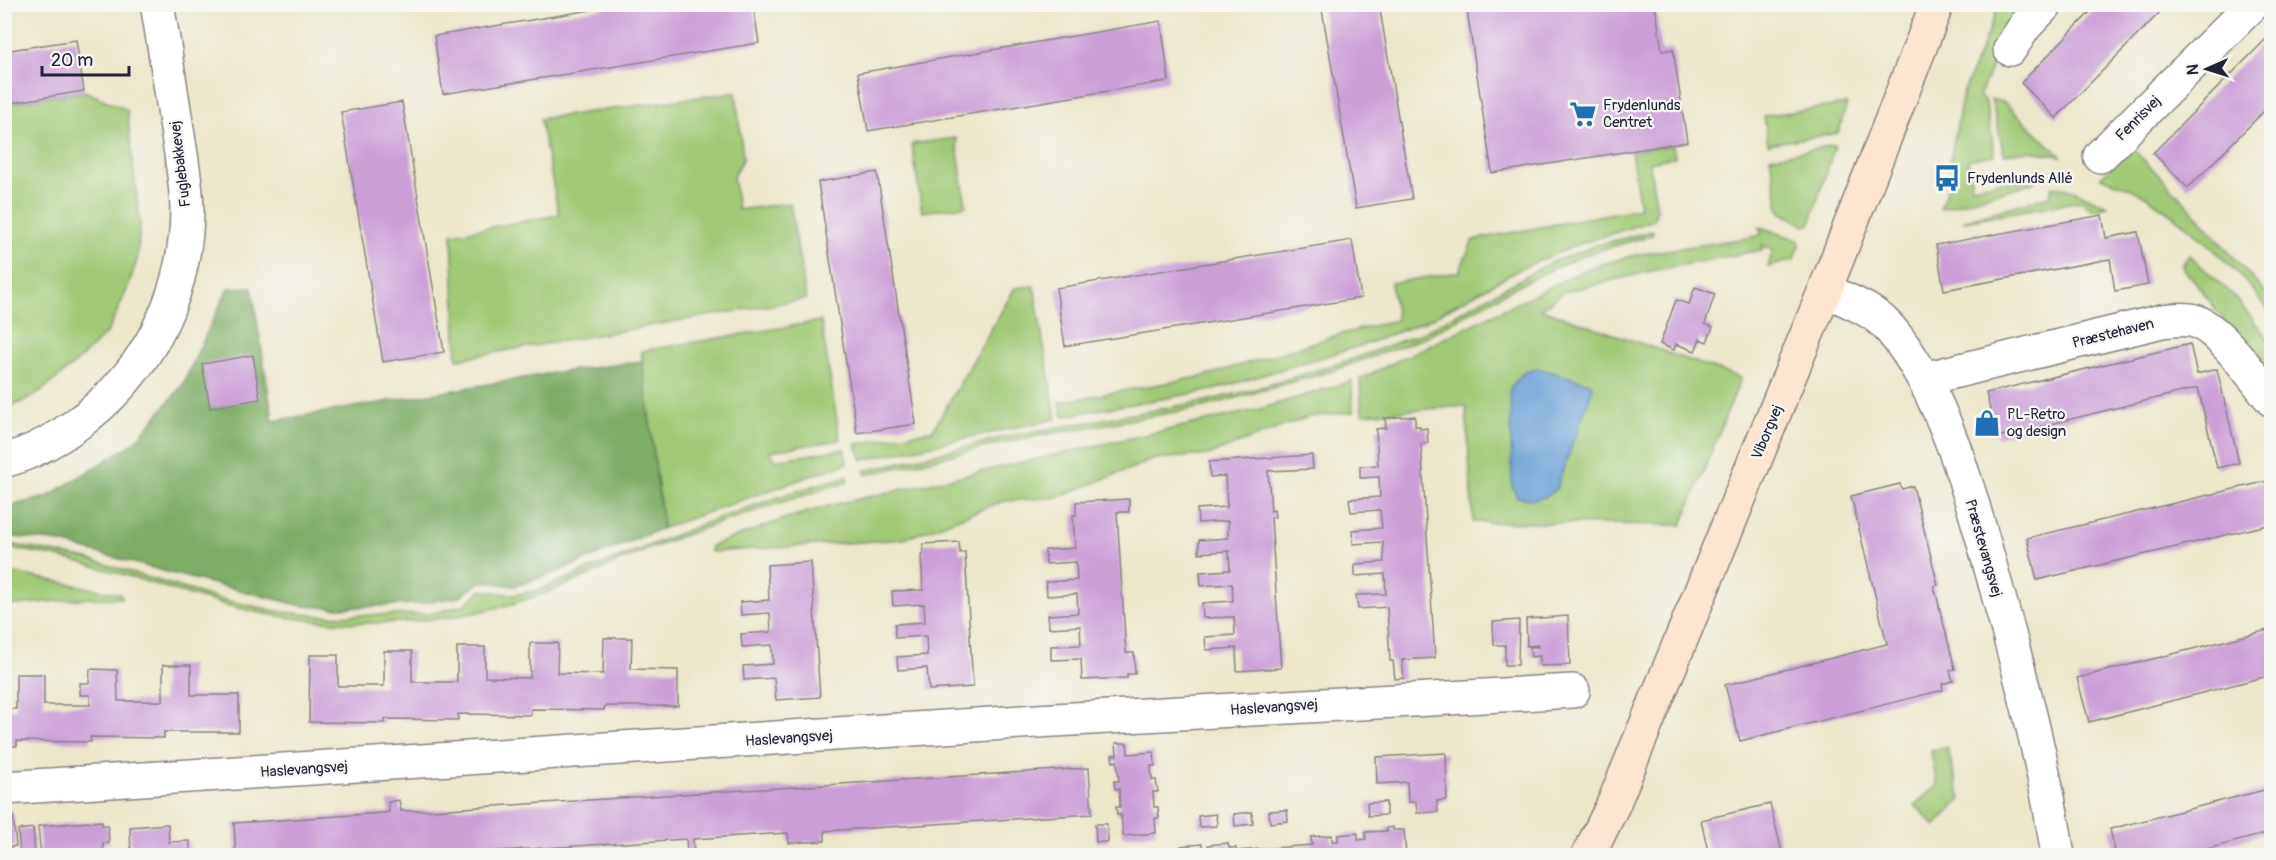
<svg xmlns="http://www.w3.org/2000/svg" width="2276" height="860" font-family="Pangolin,sans-serif">
	<rect width="100%" height="100%" fill="#f6f6f2"/>
	<filter id="ink" filterUnits="userSpaceOnUse"><feTurbulence type="fractalNoise" baseFrequency=".0167" numOctaves="2"/><feDisplacementMap in="SourceGraphic" scale="12" xChannelSelector="R" yChannelSelector="G"/><feConvolveMatrix kernelMatrix="1 2 1 2 8 2 1 2 1" color-interpolation-filters="sRGB"/></filter>
	<filter id="wash" filterUnits="userSpaceOnUse"><feTurbulence type="fractalNoise" baseFrequency=".008" numOctaves="4" result="noise"/><feDisplacementMap in="SourceGraphic" scale="24" xChannelSelector="R" yChannelSelector="G"/><feGaussianBlur stdDeviation="1.35" result="paint"/><feColorMatrix in="noise" values="0 0 0 0 0 0 0 0 0 0 0 0 0 0 0 0 0 1.4 0 .05"/><feComposite in="paint" operator="in"/></filter>
	<g filter="url(#wash)">
		<rect width="100%" height="100%" fill="#ece6cb"/>
		<path fill="#a1c975" stroke="#627658" stroke-width="1.5" d="M1999,5h18l-38,92 6,3 10,55 -27,5 4,27 27,-5h37l-96,27 13,-38 -4,-5 14,-72z
			M84,91l43,19 13,114 -3,36 -11,32 -18,39 -32,32 -39,31 -32,16v-306z
			M736,92l7,67 -10,17 5,34 52,-7 16,96 -349,60 -5,-125 107,-19 -19,-96z
			M1991,99l14,4 56,53 -31,-5 -26,3z
			M1847,104l-9,29 -70,11 -4,-28z
			M956,138l10,68 -44,6 -10,-68z
			M1673,145l2,12 -26,5 8,47 -3,11 -74,24 -58,24 -94,52 -59,23 -156,47 -150,26 -3,-14 145,-26 136,-42 56,-14 -6,-37 68,-11 14,-32 167,-32 -9,-57z
			M1835,145l-25,79 -5,2 -23,-13 -3,-4 -9,-52z
			M2132,148l54,55 85,97v13c-33,-44 -77,-85 -124,-116 -13,-8 -31,-14 -46,-20z
			M2052,186l23,5 32,15 -14,4 -13,-9 -117,20 86,-25z
			M1760,227l38,13 2,3 -6,17 -26,7 5,-18 -10,-3 -1,-2v6l-106,20 -92,22 -23,17 200,69 -59,147 -209,-3 -7,-116 -104,8 -2,-35 231,-112 44,-12 112,-17 14,-3z
			M1653,231v4l-60,17 -32,13 -46,22 -91,51 -92,33 -128,36 -183,32 -155,36 -2,-4 150,-36 192,-34 46,-11 104,-32 66,-25 128,-70 47,-18z
			M2189,255l47,43 35,45v36h-4l-73,-99 -9,-9 -2,-7z
			M1034,286l22,133 -194,41 -6,-16 77,-14 82,-142z
			M821,321l19,119 -70,11 5,9 69,-11 3,14 -184,65 -22,-177z
			M1352,381l1,31 -45,5 -100,38 -53,4 -97,38 -54,4 -100,38 -194,13 1,-6 76,-28 49,-14 424,-95z
			M847,476l1,6c-59,18 -119,36 -176,58 -46,17 -89,40 -135,56 -76,26 -157,32 -237,23 -102,-11 -194,-60 -295,-71v-5l4,1 79,15 127,39 66,14 23,2 18,2 108,-2 34,-9 18,-15 30,5 24,-4 172,-69 79,-28z
			M4,571l116,23 3,4h-33l-85,8z
			M1947,747l14,52 -26,27 -20,-21 22,-20 -6,-34z"/>
		<path fill="#80ad66" stroke="#516850" stroke-width="1.5" d="M252,287l21,134 280,-48 89,-12 21,167 -109,45 -39,13 -33,-5 -23,16 -43,7 -78,4 -35,-2 -125,-31 -124,-34 -49,-5v-29l42,-10 87,-54 48,-57 46,-98z"/>
		<path fill="#6a9fd7" stroke="#466089" stroke-width="1.5" d="M1538,368l52,15 3,5 -37,101c-11,12 -24,11 -39,8l-5,-11 -2,-98 13,-15z"/>
		<g id="blocks">
			<path fill="#ca9fd6" d="M627,4h126l6,39 -316,51 -9,-58z
				M1321,4h58l33,195 -56,9z
				M1466,4h189l7,47 11,-2 14,93 -195,31z
				M2098,4h70l-112,114 -35,-35z
				M1161,21l8,60 -301,50 -10,-58z
				M2272,33v70l-84,85 -35,-35z
				M76,40l8,51 -80,13v-53z
				M402,102l42,250 -61,10 -42,-250z
				M877,172l39,252 -59,9 -39,-251z
				M2102,215l4,23 32,-6 10,53 -33,6 -5,-32 -166,31 -8,-45z
				M1352,240l9,58 -296,48 -9,-58z
				M1695,287l20,7 -10,30 8,3 -6,15 -7,-3 -5,12 -19,-7 -2,6 -14,-6 16,-44 13,4z
				M2190,344l7,30 20,-5 22,94 -22,5 -19,-80 -201,49 -11,-44z
				M253,355l7,44 -50,9 -8,-44z
				M1415,416v10h5v3l7,-1 1,15 -7,1 14,214 -33,2 2,18 -9,1 -2,-18h-3l-3,-54 -29,2 -2,-14 30,-1 -1,-20 -30,2v-12l29,-2 -1,-20 -30,2 -1,-14 30,-2 -2,-18 -29,2 -2,-13 31,-2 -1,-20 -19,1v-12l18,-1 -2,-36 10,-1 -1,-10z
				M1312,455l1,14 -45,2 3,40 3,-1 1,7h-4l10,151 -44,3 -1,-23 -30,2 -1,-13 30,-2 -1,-18 -31,1 -1,-15 31,-2 -1,-17 -31,2 -1,-14 30,-2 -1,-19 -30,2v-13l29,-2v-17l-30,2 -1,-14 30,-2 -2,-31 -15,1 -1,-15z
				M2272,480v44l-235,56 -10,-42z
				M1900,484l2,5 11,-3 25,99 -4,1 21,83 -5,1 3,11 -11,3 1,6 -203,51 -15,-56 162,-41 -36,-148z
				M1129,499v13h-12l9,141h8l1,21h-8v4l-45,2 -1,-21 -30,1v-14l30,-1 -1,-19 -31,2 -1,-13 30,-2 -1,-19 -30,2 -1,-14 31,-2 -1,-18 -30,2 -1,-14 30,-2 -2,-33h3v-13z
				M959,542l1,11 5,-1 8,135 -44,3 -2,-22 -29,2 -1,-13 30,-2 -1,-19 -31,2v-14l30,-2 -1,-18 -31,2 -1,-15 31,-1 -2,-35h2v-11z
				M811,562l9,135 -44,3 -2,-22 -30,2 -1,-14 30,-2 -1,-19 -30,2 -1,-13 30,-2 -1,-19 -29,2 -1,-13 29,-2 -2,-35z
				M1568,616l2,49 -30,1v-10l-9,1 -1,-10h8v-2l-11,1 -1,-27z
				M1519,620l-1,45h-13v-20h-11l-1,-23z
				M2272,629v46l-183,47 -12,-44z
				M604,638h28l-1,31 47,1v36h-73l-1,4 -73,-1v6l-73,-1v6l-73,-1v4l-76,-1 1,-67h28v31h46v-35h28v31h45v-35h28v30l45,1v-35h28l-1,30 46,1z
				M163,665h28v30h48v37h-75v6l-74,-1 1,5 -74,-1v5h-13v-37h12v-35h28v31h46v-10h-10v-12h9l1,-14 27,1 1,31h45z
				M1116,743h11l1,11 26,-2 1,14h-4l1,14h4l2,12h-5l1,15h4l1,11h-4l1,15 -33,3 -2,-21h-4l-1,-8h4l-1,-18h-4l-1,-8h5l-2,-20 -4,1 -1,-7h5z
				M1446,753l1,47 -10,1 1,11 -21,1 -1,-11h-8l-1,-20 -30,2 -1,-27z
				M1089,768l3,46 -267,17v10l-36,2 -1,-10 -95,6 1,13h-7l-1,-13 -265,17h-185l-2,-33 149,-10 6,-1 -1,-10 11,-2 2,11 32,-1z
				M2272,788v44l-91,24h-65l-6,-27z
				M1386,802v13l-18,1 -1,-13z
				M1770,804l13,52h-74l-8,-36z
				M1287,810l1,11 -18,2 -1,-12z
				M11,811l2,2 3,33 -12,2v-36z
				M1252,812l1,12 -18,2 -1,-12z
				M1216,814l1,12 -18,1 -1,-11z
				M102,821v4h6l1,18h-6l1,9 -23,4h-40l-3,-30z
				M168,824l1,18 21,-1v15h-59l-1,-29z
				M1095,824h12l1,18h-12z
				M1393,827v3h11l2,26h-245l21,-4 -1,-6 21,-2 1,7h5v-6l20,-2 1,5h7v3l76,-6 -1,-8 21,-2v6h6v-6l20,-2v7l8,-1 -1,-7 22,-1 -1,-3z
				M33,828l2,28h-15l-2,-26z"/>
		</g>
	</g>
	<g filter="url(#ink)">
		<use href="#blocks" fill-opacity="0" stroke="#878483" stroke-width="1.5"/>
		<g fill="none" stroke-linecap="round" stroke-linejoin="round">
			<defs>
				<path id="street" d="M2010,49l15,-23 21,-22
					M2100,156l153,-152
					M1825,290c23,11 50,20 66,40 56,66 84,181 107,264 24,86 47,173 60,262
					M1924,379l238,-58c10,-1 23,-3 33,0 26,9 59,57 77,79
					M4,461c41,-12 78,-37 108,-67 49,-50 75,-116 75,-186 -1,-29 -7,-58 -11,-86 -6,-39 -12,-78 -19,-118
					M4,788l1033,-67 536,-30"/>
				<path id="secondary" d="M1588,856l25,-51 212,-515 112,-286"/>
			</defs>
			<use href="#street" stroke="#878483" stroke-width="36"/>
			<use href="#secondary" stroke="#878483" stroke-width="36"/>
			<use href="#street" stroke="#fff" stroke-width="33"/>
			<use href="#secondary" stroke="#fce5d0" stroke-width="33"/>
		</g>
	</g>
	<defs>
		<symbol id="supermarket-bare" viewBox="-9 -9 18 18"><path d="M-6-5.5h2.5l.6 2H6L4.5 2H-2.5L-4.4-4H-6ZM-1.5 3.2a1.3 1.3 0 1 0 .1 0ZM3 3.2a1.3 1.3 0 1 0 .1 0Z" fill="#1f6fb2" stroke="#f6f6f2" stroke-width="2.5" paint-order="stroke"/></symbol>
		<symbol id="bus-bare" viewBox="-9 -9 18 18"><path d="M-5-6H5V4H4V6H2V4H-2V6H-4V4H-5ZM-3.5-4V0h7V-4ZM-3.5 1.2v1.5H-2V1.2ZM2 1.2v1.5H3.5V1.2Z" fill="#1f6fb2" stroke="#f6f6f2" stroke-width="2.5" paint-order="stroke"/></symbol>
		<symbol id="shop-bare" viewBox="-9 -9 18 18"><path d="M-5-2.5h2.3a2.7 3.5 0 0 1 5.4 0H5L5.5 6h-11ZM-1.5-2.5h3a1.5 2.3 0 0 0-3 0Z" fill="#1f6fb2" stroke="#f6f6f2" stroke-width="2.5" paint-order="stroke"/></symbol>
	</defs>
	<g fill-rule="evenodd">
		<use href="#supermarket-bare" x="1564" y="95" width="38" height="38"/>
		<use href="#bus-bare" x="1928" y="159" width="38" height="38"/>
		<use href="#shop-bare" x="1968" y="404" width="38" height="38"/>
	</g>
	<g text-anchor="middle" stroke-width="4.5" stroke-linejoin="round" paint-order="stroke">
		<g font-size="15" fill="#22223b" stroke="#f6f6f2" text-anchor="start">
			<text x="1603" y="110">Frydenlunds<tspan x="1603" dy="17">Centret</tspan></text>
			<text x="1967" y="183">Frydenlunds Allé</text>
			<text x="2007" y="419">PL-Retro<tspan x="2007" dy="17">og design</tspan></text>
		</g>
		<g font-size="15" fill="#22223b" stroke="#f6f6f2">
			<text transform="translate(2138 118) rotate(-45)" y="5">Fenrisvej</text>
			<text transform="translate(180 164) rotate(-97)" y="5">Fuglebakkevej</text>
			<text transform="translate(2113 333) rotate(-14)" y="5">Præstehaven</text>
			<text transform="translate(1767 432) rotate(-67)" y="5">Viborgvej</text>
			<text transform="translate(1984 548) rotate(74)" y="5">Præstevangsvej</text>
			<text transform="translate(1274 707) rotate(-4)" y="5">Haslevangsvej</text>
			<text transform="translate(789 738) rotate(-4)" y="5">Haslevangsvej</text>
			<text transform="translate(304 769) rotate(-4)" y="5">Haslevangsvej</text>
		</g>
	</g>
	<rect width="2276" height="860" fill="none" stroke="#f6f6f2" stroke-width="24"/>
	<g transform="translate(2207 69) rotate(267)" stroke="#f6f6f2" stroke-width="4.5" paint-order="stroke">
	<path d="M0-4.5L10 22L0 15L-10 22Z" fill="#22223b"/>
	<text y="-9" font-size="16" font-weight="bold" text-anchor="middle" fill="#22223b">N</text>
	</g>
	<path d="M42 66v9h87v-9" fill="none" stroke="#22223b" stroke-width="3"/>
	<text x="51" y="66" font-size="18" fill="#22223b" stroke="#f6f6f2" stroke-width="4.5" paint-order="stroke">20 m</text>
</svg>
